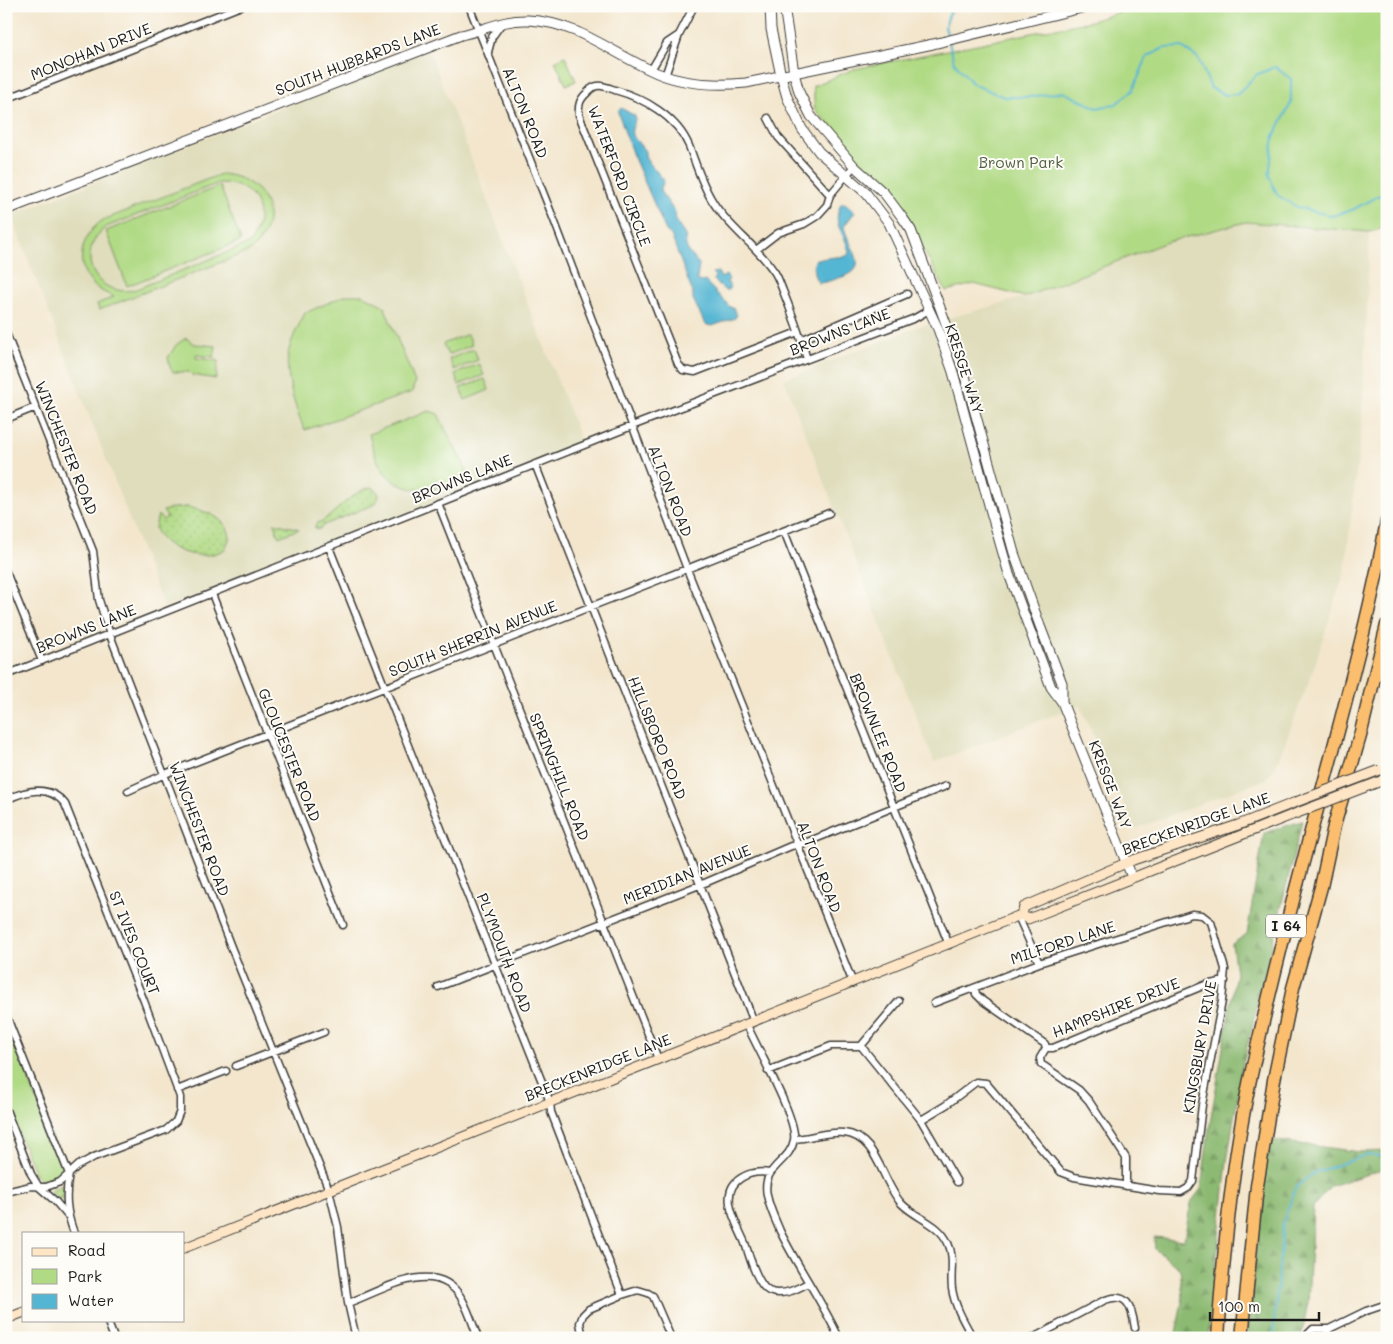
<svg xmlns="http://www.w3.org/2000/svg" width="1393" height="1344" font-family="Mali,sans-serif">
	<defs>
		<pattern id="grass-dots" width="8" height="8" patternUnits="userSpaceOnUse" patternTransform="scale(1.25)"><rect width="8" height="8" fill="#b1da85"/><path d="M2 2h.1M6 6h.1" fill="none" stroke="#98ba72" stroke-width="1.8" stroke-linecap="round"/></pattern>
		<pattern id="forest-firs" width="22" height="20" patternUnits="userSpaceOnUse" patternTransform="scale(1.25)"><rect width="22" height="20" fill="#8cba72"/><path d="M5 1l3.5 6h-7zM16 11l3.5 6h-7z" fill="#789f62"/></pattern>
	</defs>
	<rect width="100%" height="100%" fill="#fdfcf7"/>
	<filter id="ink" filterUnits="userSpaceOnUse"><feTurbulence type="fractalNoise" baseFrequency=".02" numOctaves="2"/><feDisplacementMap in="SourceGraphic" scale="10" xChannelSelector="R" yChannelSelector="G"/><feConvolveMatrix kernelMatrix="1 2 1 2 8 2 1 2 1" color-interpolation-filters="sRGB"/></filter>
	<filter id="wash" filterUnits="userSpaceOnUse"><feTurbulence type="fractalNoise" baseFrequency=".0096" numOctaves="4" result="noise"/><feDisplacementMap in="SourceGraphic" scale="20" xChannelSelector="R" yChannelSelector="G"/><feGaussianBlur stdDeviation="1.12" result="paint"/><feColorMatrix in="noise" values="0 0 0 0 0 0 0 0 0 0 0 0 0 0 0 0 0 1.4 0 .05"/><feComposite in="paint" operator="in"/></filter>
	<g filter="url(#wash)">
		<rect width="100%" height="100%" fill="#f3e6cd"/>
		<path fill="#dfddbb" d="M429,50l153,394 -418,164 -153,-393z
			M1246,222l124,10 -8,189 -17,149 -34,106 -36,92 -9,11 -131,50 -55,-124 -146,57 -150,-383 136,-53 105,-29 142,-55z"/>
		<path fill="url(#grass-dots)" stroke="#667b50" d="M371,487l7,5 1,5 -4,7 -51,21 -6,5 -3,-2 1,-4c21,-9 33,-32 55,-37z
			M188,507c17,4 39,10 42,30l-5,12c-21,14 -62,3 -70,-21l3,-13 5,5 4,-3 -4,-6 10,-3z
			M274,523l25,6 -20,8z
			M63,1185l1,2 -3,14 -12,-11z"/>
		<path fill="url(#forest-firs)" stroke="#546b47" d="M1302,821l-59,242 -16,98 -19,177h-33l8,-41 -3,-28 -25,-20 -1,-12 30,3 7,-38 10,-13 8,-60 27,-156 -4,-29 15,-10 17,-101z
			M1270,1140l90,12 27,-1v16l-9,4 -48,15 -17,21 -5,95 -7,36h-53l1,-17 15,-151z"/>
		<path fill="#b1da85" stroke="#667b50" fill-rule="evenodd" d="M1139,6h246l2,16v205l-17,5 -124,-10 -79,20 -142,55 -51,-13 -28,7 -54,-98 -38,-39 -18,-22 -21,-22 -2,-24 41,-17 237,-48z
			M565,56l11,25 -10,4 -11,-24z
			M221,174c44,3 65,46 29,77l-151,59 -2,-6 17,-7c-8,-4 -17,-7 -23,-15 -18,-20 -8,-49 12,-62zM219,183c37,-1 51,31 31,60l-116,47c-41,7 -60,-38 -28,-63z
			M220,186l21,55 -114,45 -21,-55z
			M346,295h17l21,11 31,76 -3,10 -107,38c-9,-16 -20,-56 -17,-74 2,-16 10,-29 17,-43z
			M468,334l4,11 -24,10 -5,-11z
			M186,338l9,6 21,2 -2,11 -18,-2v3l22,3 -2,18 -24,-4 -3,-3h-16l-3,-5 -2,-9 8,-13z
			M474,349l4,11 -24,10 -5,-11z
			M479,364l5,11 -25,10 -4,-11z
			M485,379l4,11 -24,10 -5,-12z
			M429,411l9,3c9,20 20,39 30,59 -8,4 -16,9 -24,12 -21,9 -48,5 -61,-15 -7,-10 -11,-24 -14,-36z
			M6,1021l57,146c1,12 -11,18 -21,15l-7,-8 -29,-72z"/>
		<path fill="#55b6d3" stroke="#386978" d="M621,108l14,8c1,7 -5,12 -3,19l13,16v4l1,4 18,21 -4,11 15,21 1,10 9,13 1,11 3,7 10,11 -2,16 5,2 3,-1 25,26 3,1 4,7 -2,3 -23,8 -5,-1 -3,-3 -11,-23v-5l-22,-59 -5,-4 -34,-78 -14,-41z
			M845,203l10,9 -11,14c2,18 28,41 1,50 -9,3 -17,6 -26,7 -6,-6 -7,-18 -3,-24 10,0 19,-3 28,-2l5,-3c-2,-22 -19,-26 -8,-50z
			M718,272l3,6 5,-3 3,4 -2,3 4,5 -2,3h-5l-10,-10 1,-4 -3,-3z"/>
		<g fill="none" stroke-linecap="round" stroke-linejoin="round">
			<path stroke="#55b6d3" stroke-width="2" d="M948,37l-3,-10 7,-21
				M949,42l5,20 19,22 31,13h26l33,-5 34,16 19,-4 17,-14 14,-33 17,-9 18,-1 16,11 13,30 14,7 13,-1 18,-19 19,-8 16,12v24l-17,33 -5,39 8,20 20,12 35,9 20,-6 28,-15 7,3
				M1273,1338l10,-115 13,-36 18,-14 53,-18 20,2"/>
		</g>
	</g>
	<g filter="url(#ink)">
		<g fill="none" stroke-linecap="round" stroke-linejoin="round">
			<defs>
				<path id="minor" d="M469,6l85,214 133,349 166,414
					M679,35l15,-29
					M488,52l4,-15 10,-14
					M651,70l16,-27 12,-8 -14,41
					M6,99l235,-93
					M768,118l10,19 52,58
					M756,250l22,-17 26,-9 13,-8 10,-11 3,-10 24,-29
					M798,332l-103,40 -12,-2 -5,-6 -99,-249c-1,-11 1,-16 9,-23 8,-10 16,-6 27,-2 29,8 62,27 74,56 7,18 13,39 24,56 16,26 43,43 60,68 5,6 7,14 10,21 9,22 17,45 24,68
					M6,333l87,218 6,49 11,35 121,312 98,243 9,37 10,76 8,35
					M801,340l106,-46
					M6,419l30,-12
					M535,464l219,558
					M438,503l220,556
					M784,531l165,414
					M329,547l221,555 1,10 71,183
					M6,572l36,89
					M212,594l131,331
					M6,675l626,-249 283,-108 14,-8
					M128,791l37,-17 664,-261
					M6,800c20,-10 43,-16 59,4l79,197 36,96v14l-4,10 -10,9 -72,27 -15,8 -19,17 -14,5 -15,-1 -25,6
					M1018,916l21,47
					M438,987l269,-105 84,-36 14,-3 141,-57
					M975,988l1,6 7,7 62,43 1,4 -6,10 1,6 38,26 10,11 37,57v28
					M6,1015l63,159c-4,21 -3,38 5,59
					M747,1025c10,23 51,95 47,115 -4,23 -33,26 -27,55 2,12 8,24 13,36 18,37 42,70 59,107
					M861,1046l60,74 36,62
					M1046,1048h7l152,-63 20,-4
					M236,1066l88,-34
					M768,1071l63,-25h30l38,-45
					M177,1090l49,-19
					M6,1110l25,64 8,13 16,14 12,14
					M921,1120l25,-15 30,-23 10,1 75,89 13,5 85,14 22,1 7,-4 5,-7 9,-76 20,-104 3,-32 -14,-47 -9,-7 -10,-1 -153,49 -105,40
					M795,1139c16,-1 33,-8 49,-6 34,3 38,51 58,71 15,15 37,19 46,39 7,14 2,31 4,46 3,18 12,33 21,49
					M770,1173c-11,-2 -20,-1 -29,5 -24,15 -4,46 4,65 4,12 12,42 24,48 13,6 28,-2 39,-8
					M348,1303c34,-12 89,-48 114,-4 7,12 11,26 16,39
					M107,1320l7,18
					M583,1338l-3,-15 3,-8 6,-6 33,-14 16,-5 10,3 5,3 18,42
					M1033,1338l70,-37c25,-11 29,7 32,27
					M1307,1338l1,-4 5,-5h16l37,-18 21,-7
					M1325,1338l4,-9"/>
				<path id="tertiary" d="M770,6l1,23 10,47 6,21 15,32 17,23 47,41 23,30 49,106 15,43 38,140 18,62 42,113 11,15 70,175
					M784,6l10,67 5,19 12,24 43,50 30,27 18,24 9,13 52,139 51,184 26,73 22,57v19
					M6,210l455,-175c23,-5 43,-16 67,-15 49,2 85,34 129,53 29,12 59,13 89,10l187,-39 157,-38"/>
				<path id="secondary" d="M1022,915l2,-8 109,-47 105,-35 58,-23
					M184,1248l834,-332 4,-1 6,4 264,-104
					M6,1319l18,-7"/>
				<path id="motorway" d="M1218,1338c5,-85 14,-171 31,-254 24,-112 54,-223 84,-334 20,-76 40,-151 54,-229
					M1242,1338l15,-152 17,-106 19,-92 28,-101 13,-61 26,-90 27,-111"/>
			</defs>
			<use href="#minor" stroke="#3c3a37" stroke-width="9"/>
			<use href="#tertiary" stroke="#3c3a37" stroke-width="11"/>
			<use href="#secondary" stroke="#3c3a37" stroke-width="11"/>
			<use href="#motorway" stroke="#3c3a37" stroke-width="15"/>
			<use href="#minor" stroke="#fff" stroke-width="6"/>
			<use href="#tertiary" stroke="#fff" stroke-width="9"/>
			<use href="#secondary" stroke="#fde5c5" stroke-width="9"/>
			<use href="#motorway" stroke="#fabe6e" stroke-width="12"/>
			<defs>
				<path id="secondary-bridge" d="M1296,802l84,-32
					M1292,815l89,-34"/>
			</defs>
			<use href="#secondary-bridge" stroke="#3c3a37" stroke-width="11" stroke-linecap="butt"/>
			<use href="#secondary-bridge" stroke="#fde5c5" stroke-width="9"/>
		</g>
	</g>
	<g text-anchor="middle" stroke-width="4" stroke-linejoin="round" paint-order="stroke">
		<rect fill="#fdfcf7" stroke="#605f5e" stroke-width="1" x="1266" y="914.5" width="40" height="23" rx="4"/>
		<g font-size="14" font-weight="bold" fill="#1c1c1c">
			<text x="1286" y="931">I 64</text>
		</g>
		<g font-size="15" fill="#1c1c1c" stroke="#fdfcf7">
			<text transform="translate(91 52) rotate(-22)" y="5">MONOHAN DRIVE</text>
			<text transform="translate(358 60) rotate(-21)" y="5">SOUTH HUBBARDS LANE</text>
			<text transform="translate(525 113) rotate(68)" y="5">ALTON ROAD</text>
			<text transform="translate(619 176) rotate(69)" y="5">WATERFORD CIRCLE</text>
			<text transform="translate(840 332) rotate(-21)" y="5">BROWNS LANE</text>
			<text transform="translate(964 369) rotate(72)" y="5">KRESGE WAY</text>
			<text transform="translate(66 448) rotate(68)" y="5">WINCHESTER ROAD</text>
			<text transform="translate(462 479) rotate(-22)" y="5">BROWNS LANE</text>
			<text transform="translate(670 491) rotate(69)" y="5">ALTON ROAD</text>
			<text transform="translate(86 629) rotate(-22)" y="5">BROWNS LANE</text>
			<text transform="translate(473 639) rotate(-22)" y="5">SOUTH SHERRIN AVENUE</text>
			<text transform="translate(878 733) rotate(68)" y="5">BROWNLEE ROAD</text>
			<text transform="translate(657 738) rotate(68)" y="5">HILLSBORO ROAD</text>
			<text transform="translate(289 755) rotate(68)" y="5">GLOUCESTER ROAD</text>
			<text transform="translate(559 777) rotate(68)" y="5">SPRINGHILL ROAD</text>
			<text transform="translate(1110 785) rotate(69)" y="5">KRESGE WAY</text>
			<text transform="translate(1196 824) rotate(-20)" y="5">BRECKENRIDGE LANE</text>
			<text transform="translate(199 829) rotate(69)" y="5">WINCHESTER ROAD</text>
			<text transform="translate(819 867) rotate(69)" y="5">ALTON ROAD</text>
			<text transform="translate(687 875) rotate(-22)" y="5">MERIDIAN AVENUE</text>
			<text transform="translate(134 943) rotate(68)" y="5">ST IVES COURT</text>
			<text transform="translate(1063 943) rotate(-18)" y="5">MILFORD LANE</text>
			<text transform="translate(504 953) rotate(69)" y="5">PLYMOUTH ROAD</text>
			<text transform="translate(1116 1008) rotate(-22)" y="5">HAMPSHIRE DRIVE</text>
			<text transform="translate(1200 1047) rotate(-80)" y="5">KINGSBURY DRIVE</text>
			<text transform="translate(598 1068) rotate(-22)" y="5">BRECKENRIDGE LANE</text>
		</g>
		<g font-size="15" fill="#505e41" stroke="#fdfcf7">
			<text x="1021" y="168">Brown Park</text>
		</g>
	</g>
	<rect width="1393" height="1344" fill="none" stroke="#fdfcf7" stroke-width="25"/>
	<rect x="22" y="1232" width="162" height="90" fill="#fdfcf7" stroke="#a3a29f"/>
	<rect x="32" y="1248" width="25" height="8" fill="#fde5c5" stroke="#a3a29f"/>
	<text x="68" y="1256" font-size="15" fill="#1c1c1c">Road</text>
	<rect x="32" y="1269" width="25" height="15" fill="#b1da85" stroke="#a3a29f"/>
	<text x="68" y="1282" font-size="15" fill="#1c1c1c">Park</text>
	<rect x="32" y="1294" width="25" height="15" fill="#55b6d3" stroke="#a3a29f"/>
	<text x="68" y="1306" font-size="15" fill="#1c1c1c">Water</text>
	<path d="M1210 1312v8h109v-8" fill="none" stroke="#1c1c1c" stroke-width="2.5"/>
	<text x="1218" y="1312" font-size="15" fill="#1c1c1c" stroke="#fdfcf7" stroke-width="4" paint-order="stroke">100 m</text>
</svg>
